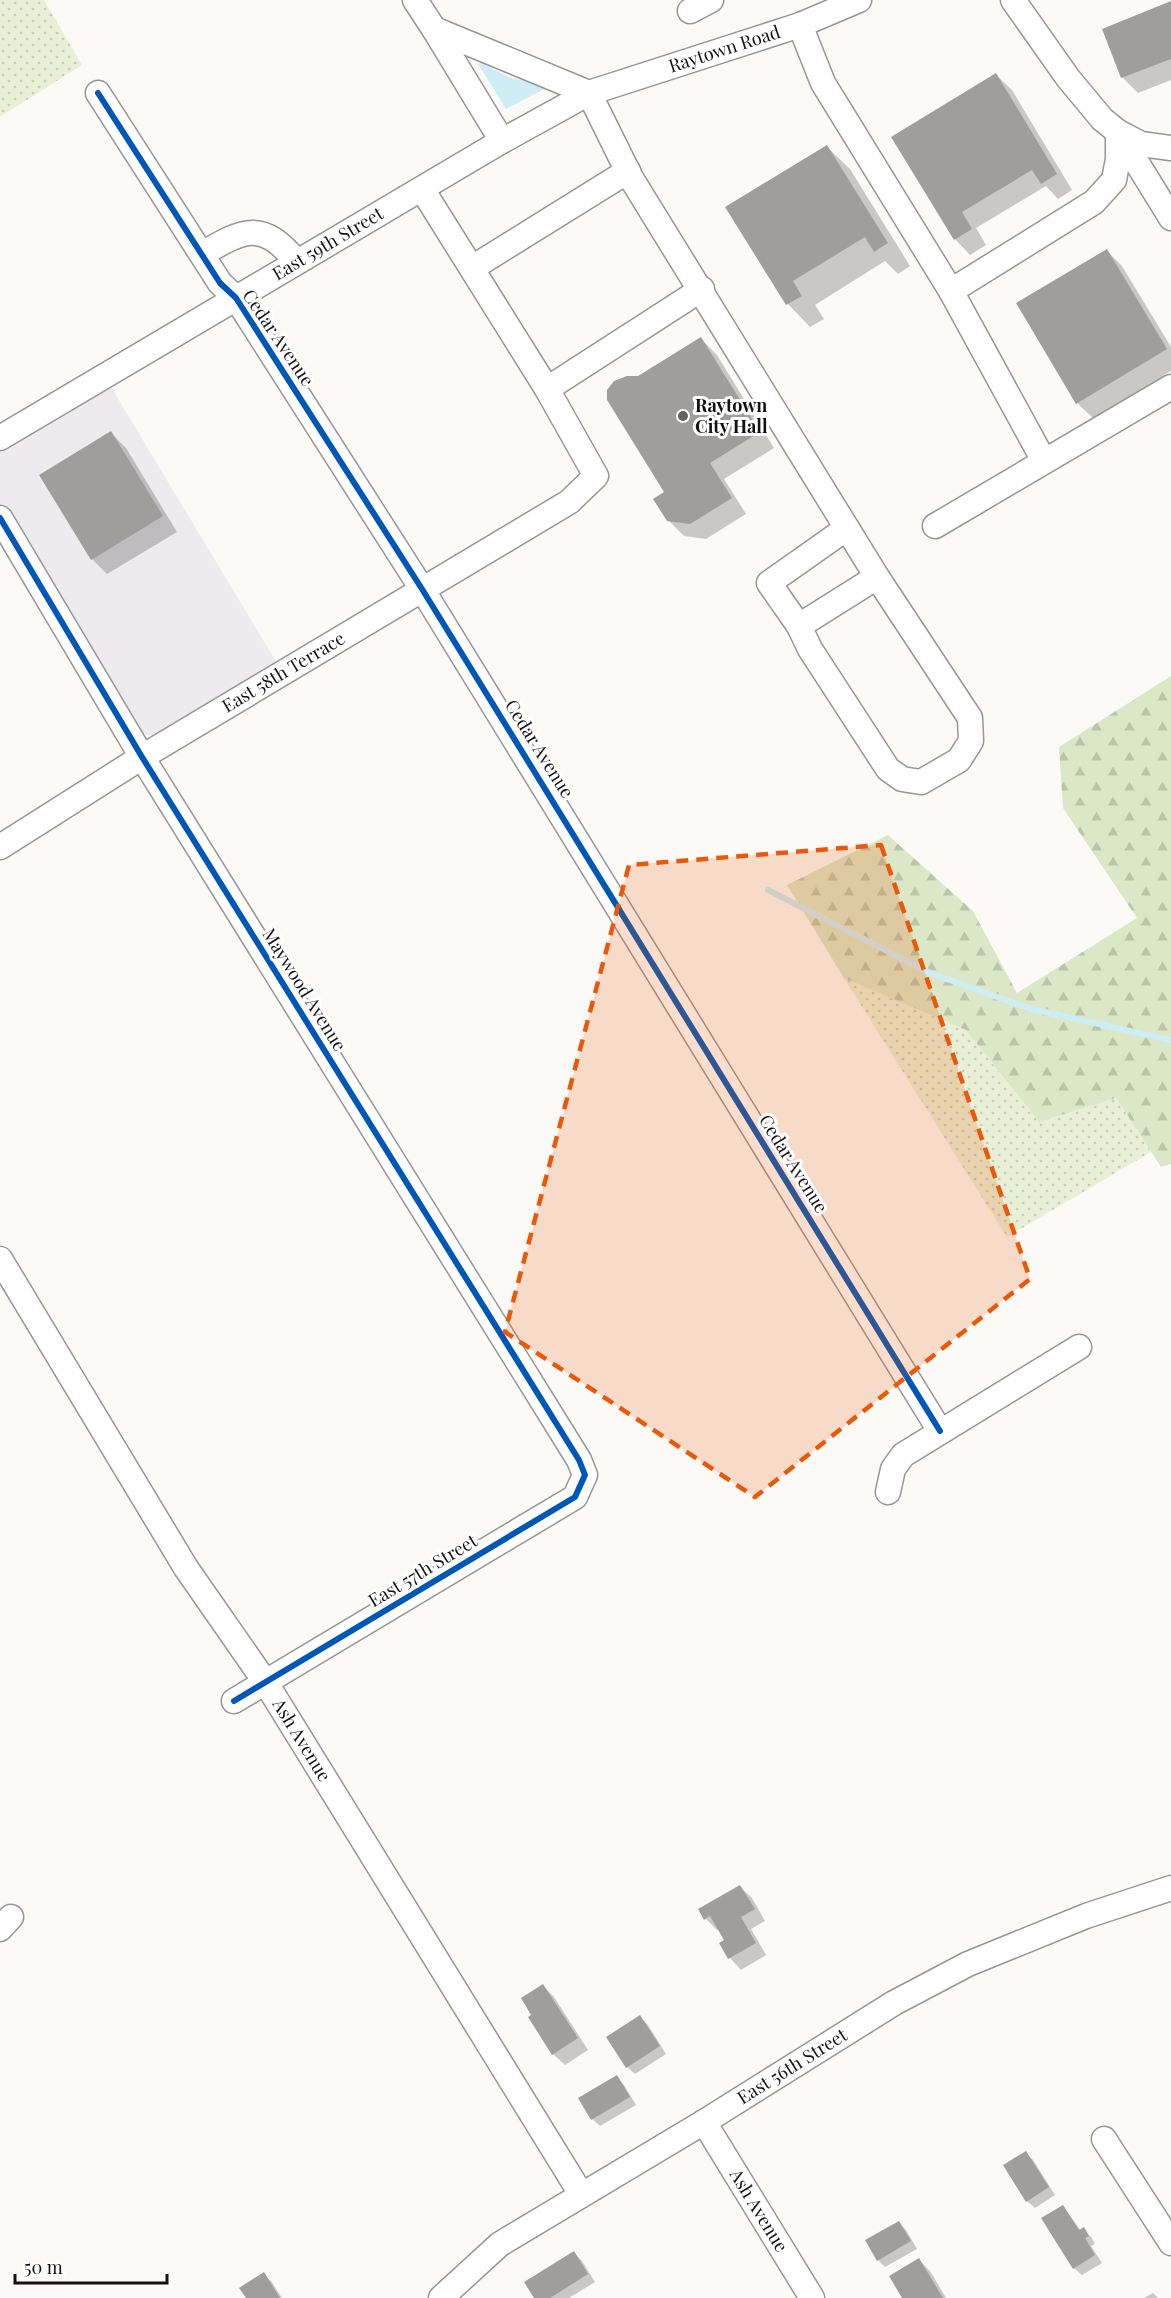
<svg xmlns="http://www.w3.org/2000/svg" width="1171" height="2298" font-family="'Playfair Display',serif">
	<defs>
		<pattern id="grass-dots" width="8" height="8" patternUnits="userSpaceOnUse" patternTransform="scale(1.5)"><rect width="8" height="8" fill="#eaf0d8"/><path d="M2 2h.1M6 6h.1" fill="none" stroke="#c8cdb8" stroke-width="1.8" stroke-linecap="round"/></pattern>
		<pattern id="forest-firs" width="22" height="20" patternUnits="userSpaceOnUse" patternTransform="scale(1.5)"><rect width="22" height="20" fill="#dce7c7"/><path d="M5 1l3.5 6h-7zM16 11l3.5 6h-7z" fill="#bcc5aa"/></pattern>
	</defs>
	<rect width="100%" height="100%" fill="#fcfaf7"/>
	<path fill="#eeebee" d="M111,387l166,276 -123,72h-9l-8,-6 -137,-221v-57z"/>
	<path fill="url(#grass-dots)" d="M0,0h44l38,65 -82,52z
		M844,978l122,52 73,92 77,-24 35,54 -144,85z"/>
	<path fill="url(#forest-firs)" d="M1171,676v488l-10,3 -45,-69 -77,24 -73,-92 -122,-52 -57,-93 101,-50 85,76 44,82 120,-75 -74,-110 -4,-61z"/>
	<path fill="#ceedf5" d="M481,63l30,15 37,8v1l-42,22 -28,-45z"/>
	<path fill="#0003" d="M1171,3v77l-33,13 -16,-16z
		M996,75l16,15 60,100 -14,9 -12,-13 -70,42 10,17 -16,10 -15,-16z
		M827,147l23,22 60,97 -12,8 -13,-13 -70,44 9,14 -14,8 -22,-23 -60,-96z
		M1107,251l15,15 49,81v24l-78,47 -16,-15z
		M701,339l16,16 57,93 -50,31 22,35 -40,25 -22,-3 -16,-16 -2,-28z
		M111,433l15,15 51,84 -70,42 -15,-15z
		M740,1887l12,11 13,23 -14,8 15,26 -25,15 -11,-12 -9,-14 5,-3 -6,-12 -3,1 -11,-11z
		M543,1986l11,11 34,53 -23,15 -12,-11 -20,-39z
		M640,2017l8,8 18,29 -31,20 -8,-7z
		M617,2077l7,8 12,20 -36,21 -8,-7z
		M1025,2153l8,7 22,35 -20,13 -8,-7z
		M1063,2206l18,25 2,-2 8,8 4,7 -4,2 11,17 -20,12 -8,-7z
		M899,2223l7,7 11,19 -32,18 -7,-7z
		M574,2253l8,8 13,21 -26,16h-33z
		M919,2260l11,11 16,27h-42z
		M263,2274l8,7 11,17h-34z
		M1153,2293l5,5h-14z"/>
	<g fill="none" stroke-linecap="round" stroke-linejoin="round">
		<path stroke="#ceedf5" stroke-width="6" d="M768,890l162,83 101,36 140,31"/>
	</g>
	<path fill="#a09e9c" d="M1171,1v58l-50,19 -19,-49z
		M996,73l61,101 -16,10 -9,-14 -70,42 10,17 -18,11 -63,-103z
		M827,145l61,98 -14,9 -9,-15 -72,44 9,15 -16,9 -61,-98z
		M1107,249l60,100 -91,55 -60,-101z
		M701,337l59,95 -50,31 22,35 -42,26 -23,-3 -14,-22 11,-7 -57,-92v-10l7,-9 13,-5h11z
		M111,431l52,85 -72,44 -52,-85z
		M740,1885l15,24 -14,8 15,26 -28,16 -9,-16 5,-3 -14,-24 -6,4 -6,-11z
		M543,1984l35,54 -26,17 -24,-38 3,-2 -10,-17z
		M640,2015l20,31 -34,22 -20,-31z
		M617,2075l13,22 -39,23 -13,-22z
		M1026,2151l23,36 -23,15 -23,-37z
		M1063,2205l16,25 5,-3 5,9 -4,2 10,17 -22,14 -32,-51z
		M899,2221l12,20 -34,20 -12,-21z
		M574,2251l14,23 -38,24h-16l-10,-16z
		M919,2258l24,40h-41l-13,-22z
		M264,2272l16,26h-34l-7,-10z"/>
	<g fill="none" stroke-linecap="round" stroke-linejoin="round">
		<defs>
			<g id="minor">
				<path d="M415,0l19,29 155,64"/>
				<path d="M1013,0l55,78 34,41 16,13 53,86"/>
				<path d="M690,11l21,-11"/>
				<path d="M800,25l23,58 128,208 93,170"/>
				<path d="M434,29l68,112"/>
				<path d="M98,93l122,190 16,15 186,291 518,842"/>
				<path d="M589,93l42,85 246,399 -78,49 -30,-43 78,-55"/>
				<path d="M422,189l125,200"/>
				<path d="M202,254c43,-25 60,-34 95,8"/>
				<path d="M472,268l156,-97"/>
				<path d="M951,291l143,-89 20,-22 4,-21v-27l23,12 30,4"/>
				<path id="s1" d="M0,438l502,-297 87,-48 211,-68 59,-25"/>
				<path d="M0,518l142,239 437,703 6,15 -10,22 -341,204"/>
				<path d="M935,526l236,-139"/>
				<path d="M799,626l11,23 78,120 14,10 19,3 38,-22 12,-19 -1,-23 -93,-141"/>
				<path id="s2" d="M0,847l142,-90 427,-255 27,-26 -49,-87 155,-100"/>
				<path id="s3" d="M0,1259l186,309 80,115 315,511"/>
				<path d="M888,1492l5,-23 10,-14 176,-108"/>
				<path d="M0,1929l11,-12"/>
				<path id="s4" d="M704,2122l108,176"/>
				<path d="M1104,2139l67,104"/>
				<path id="s5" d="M441,2298l59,-54 204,-122 190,-119 74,-39 118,-48 85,-28"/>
			</g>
		</defs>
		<use href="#minor" stroke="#979695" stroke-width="27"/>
		<use href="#minor" stroke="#fffefe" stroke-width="24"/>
		<defs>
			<path id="cycleway" d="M98,93l122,190 16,15 186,291 518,842
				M0,518l142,239 437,703 6,15 -10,22 -341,204"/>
		</defs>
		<use href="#cycleway" stroke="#fff" stroke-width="10"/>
		<use href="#cycleway" stroke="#0057b8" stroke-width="6"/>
	</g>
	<path fill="#e8590c" fill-opacity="0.2" stroke="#e8590c" stroke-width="4.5" stroke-dasharray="12 8" stroke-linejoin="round" d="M881,845l149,434 -275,218 -250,-165 124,-467z"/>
	<circle fill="#636362" stroke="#fff" stroke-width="2" cx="683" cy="416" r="6"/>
	<g text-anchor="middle" stroke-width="6" stroke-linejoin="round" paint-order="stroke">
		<g font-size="18" fill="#111" stroke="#fff">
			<text dy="6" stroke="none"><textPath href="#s1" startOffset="825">Raytown Road</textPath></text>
			<text dy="6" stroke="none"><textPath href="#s1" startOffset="381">East 59th Street</textPath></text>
			<text transform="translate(278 338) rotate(56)" y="6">Cedar Avenue</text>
			<text dy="6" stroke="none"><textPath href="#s2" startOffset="333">East 58th Terrace</textPath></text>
			<text transform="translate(539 749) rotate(58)" y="6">Cedar Avenue</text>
			<text transform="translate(304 990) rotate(58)" y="6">Maywood Avenue</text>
			<text transform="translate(793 1164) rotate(58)" y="6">Cedar Avenue</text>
			<text transform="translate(423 1571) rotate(-31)" y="6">East 57th Street</text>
			<text dy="6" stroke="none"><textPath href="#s3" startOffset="568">Ash Avenue</textPath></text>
			<text dy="6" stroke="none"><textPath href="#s5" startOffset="422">East 56th Street</textPath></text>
			<text dy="6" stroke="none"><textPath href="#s4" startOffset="104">Ash Avenue</textPath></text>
		</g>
		<g font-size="18" font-weight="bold" fill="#111" stroke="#fff" text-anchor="start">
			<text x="695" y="412">Raytown<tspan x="695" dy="21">City Hall</tspan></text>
		</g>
	</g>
	<path d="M15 2274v9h152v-9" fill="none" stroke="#111111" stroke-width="3"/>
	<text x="24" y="2274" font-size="18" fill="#111111" stroke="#ffffff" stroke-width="4.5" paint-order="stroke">50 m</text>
</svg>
